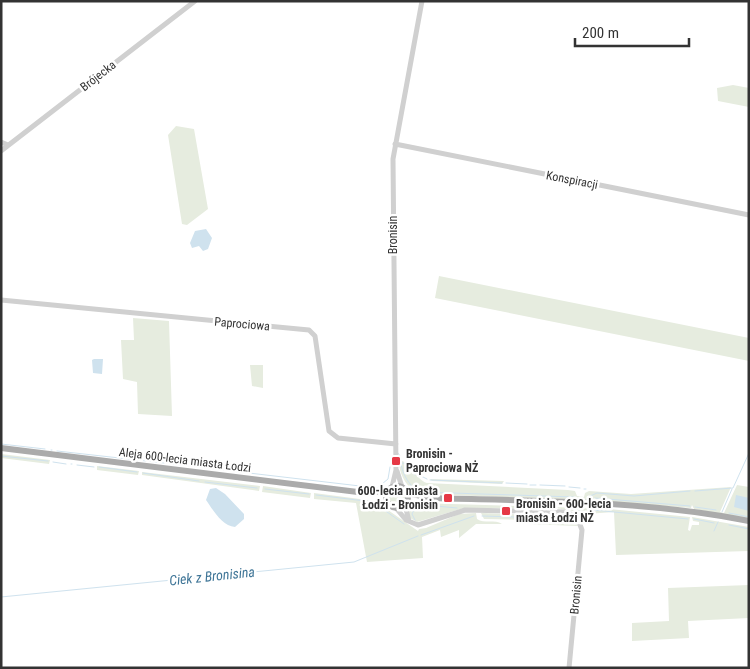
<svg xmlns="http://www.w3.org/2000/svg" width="750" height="669" font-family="'Roboto Condensed',sans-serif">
	<rect width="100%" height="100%" fill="#fff"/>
	<path fill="#e6ecdf" d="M733,85l16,3v19l-31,-6 -1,-13z
		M176,126l18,3 14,80 -21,16 -5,-1 -14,-89z
		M439,276l310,62v23l-314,-63z
		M133,318l36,3 3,95 -34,-2 -1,-32 -14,-3 -2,-39h13z
		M250,365h13v23l-11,-2z
		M1,454l49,6 -1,4 -48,-6z
		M402,461c11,3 13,18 25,22l141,7 7,1 2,5 7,1 1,-4 4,-2 42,3 100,-7 -11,25 4,1 13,-28 12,2v32l-55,-10 -2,-4 -1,3 -100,-8 -170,-6c-13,-3 -21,-19 -22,-30z
		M97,466l42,5 -1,4 -41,-5z
		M142,472l118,14 -1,5 -117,-16z
		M430,479l74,2 -2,3 -70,-3z
		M263,486l48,7 -1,5 -48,-6z
		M398,488l6,4 1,7 -3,5 -6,1 -5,-2 -2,-7 2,-5z
		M314,493l61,8 43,30 1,-2 7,-1 33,-14 17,-1 1,6c7,5 18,0 25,5h-26l-17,14v-8l-18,7 -1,-7 -18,7 1,21 -56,4 -11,-59 -42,-4z
		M418,503l100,3 1,2h-55l-47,14 -7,-4 -2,-5z
		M550,507l59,2 81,8 -2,13 2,1 2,-6h7v-3l-6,-1 -1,-4 57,10v24l-133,4 -2,-43 -28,2v8l-13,-11z
		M481,513l85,3 8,3 4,7 -50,-2v-4l-44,-1z
		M749,585v33l-61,3 1,17 -57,3v-18l37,-2 -1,-33z"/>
	<path fill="#cfe2ee" d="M206,229l6,9 -4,11 -5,2 -4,-5 -7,2 -2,-5 5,-12z
		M94,359h9l-1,15 -9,-1 -1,-13z
		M216,488l9,6 19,20v5l-9,8c-13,-1 -22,-17 -29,-27l4,-11z
		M736,495l13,3v13l-15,-4z"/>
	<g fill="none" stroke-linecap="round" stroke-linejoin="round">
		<path stroke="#cfe2ee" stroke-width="1" d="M1,444l44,5
			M51,450h1
			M57,451l143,16
			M398,453l2,3
			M1,456l47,5
			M53,462l13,2
			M401,463c1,11 9,25 20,29l153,5
			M402,463l6,1 7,11
			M71,464h1
			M77,465l17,2
			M99,467l38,5
			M206,468l171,20 11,-9 2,-12
			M143,473l56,8
			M421,476l6,3
			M430,480l72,3
			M205,482l52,6
			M506,483l21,1
			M530,485h6
			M540,485l25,1
			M569,487l11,1
			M265,489l44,5
			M584,489h2
			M695,491l38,-3 16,-35
			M316,495l57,7 31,22
			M588,497l9,-4 37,3 56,-5
			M595,498l95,8
			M695,507l21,3
			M593,510l95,9
			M579,512l2,-3
			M722,512l10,-23
			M729,513l20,4
			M482,516l65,2 23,5 3,-2
			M694,519l20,4
			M415,520l-3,-6 3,-6 10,-3 32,3
			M729,525l20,4
			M714,531l4,-9
			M421,535l53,-19
			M1,597l353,-35 64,-26"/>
		<path stroke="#d0d0d0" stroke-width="5" d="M1,142l7,3
			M395,144l354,71
			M1,151l194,-150
			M1,300l308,30 6,6 14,95 9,7 58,6
			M397,471l5,16
			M392,487l4,-17 -3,-311 29,-158
			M405,505l4,16
			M396,508l10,12 12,5 47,-15 101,2 11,5 5,13 -13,138"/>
		<path stroke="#ababab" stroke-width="6" d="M1,448l365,45 23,-3
			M386 497a11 11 0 1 1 22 0a11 11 0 1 1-22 0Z
			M408,493l22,5c107,3 213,2 319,23"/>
	</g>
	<g fill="#e63946" stroke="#fff" stroke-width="2">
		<rect x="391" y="456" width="10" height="10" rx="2.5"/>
		<rect x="443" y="493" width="10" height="10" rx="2.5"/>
		<rect x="501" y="506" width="10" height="10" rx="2.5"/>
	</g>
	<g text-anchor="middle" stroke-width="5" stroke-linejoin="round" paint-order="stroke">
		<g font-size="12" fill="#333" stroke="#fff">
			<text transform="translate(98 76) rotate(-38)" y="4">Brójecka</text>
			<text transform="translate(572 180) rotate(11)" y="4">Konspiracji</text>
			<text transform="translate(393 235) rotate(-90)" y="4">Bronisin</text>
			<text transform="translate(242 324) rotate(5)" y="4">Paprociowa</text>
			<text transform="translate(185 460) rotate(7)" y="4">Aleja 600-lecia miasta Łodzi</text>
			<text transform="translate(576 595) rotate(-85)" y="4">Bronisin</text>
		</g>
		<g font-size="12" font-weight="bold" fill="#333" stroke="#fff" text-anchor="start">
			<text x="406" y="458">Bronisin -<tspan x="406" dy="14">Paprociowa NŻ</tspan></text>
			<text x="438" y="495" text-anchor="end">600-lecia miasta<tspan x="438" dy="14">Łodzi - Bronisin</tspan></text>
			<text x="516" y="508">Bronisin - 600-lecia<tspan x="516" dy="14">miasta Łodzi NŻ</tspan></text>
		</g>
		<g font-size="14" font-style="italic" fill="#3f7597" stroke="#fff">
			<text transform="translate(212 576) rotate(-6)" y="5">Ciek z Bronisina</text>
		</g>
	</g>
	<rect width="750" height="669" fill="none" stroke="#333333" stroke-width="5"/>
	<path d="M575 38v8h114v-8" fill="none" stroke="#333333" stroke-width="2.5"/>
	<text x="582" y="38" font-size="15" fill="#333333" stroke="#ffffff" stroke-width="4" paint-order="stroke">200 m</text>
</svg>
